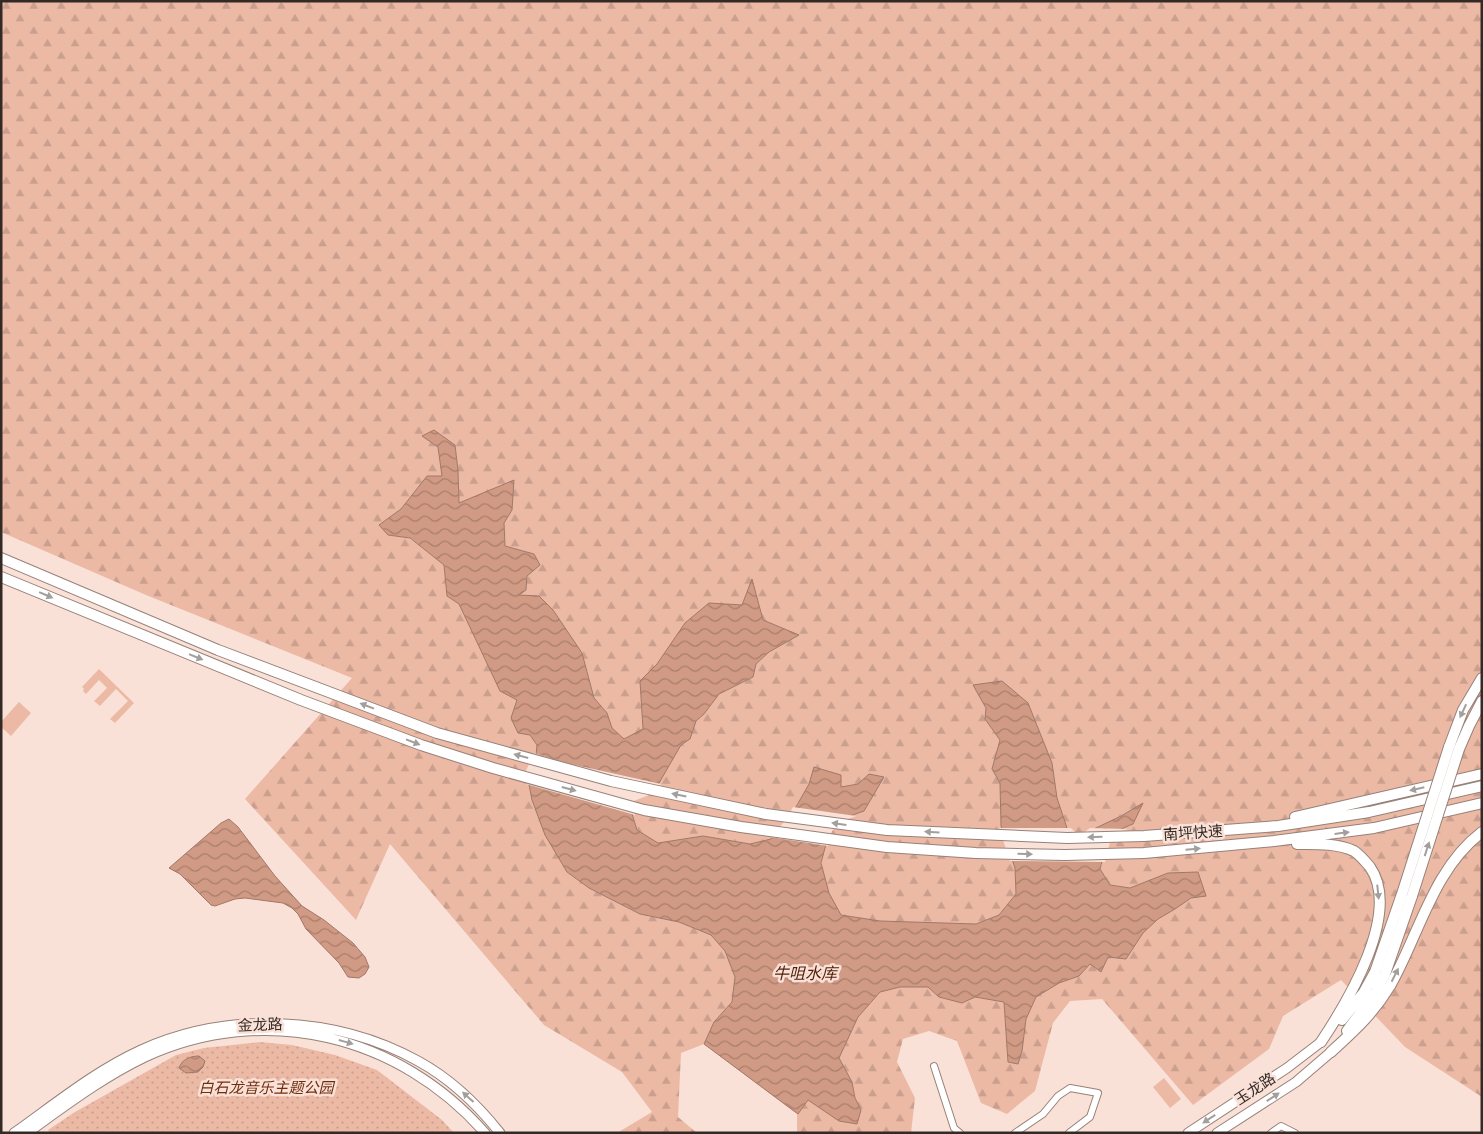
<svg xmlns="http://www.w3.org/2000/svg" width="1483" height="1134" font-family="Georgia,'Noto Sans SC',serif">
	<defs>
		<pattern id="forest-firs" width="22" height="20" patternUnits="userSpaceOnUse" patternTransform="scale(1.25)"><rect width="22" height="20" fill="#ecb9a5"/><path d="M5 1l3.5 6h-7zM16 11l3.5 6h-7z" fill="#cb9f8e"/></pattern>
		<pattern id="park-dots" width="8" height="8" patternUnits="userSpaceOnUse" patternTransform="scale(1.25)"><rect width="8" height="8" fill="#ecb9a5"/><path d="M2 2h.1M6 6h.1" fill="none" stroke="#cb9f8e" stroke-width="1.8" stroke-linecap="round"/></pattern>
		<pattern id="water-waves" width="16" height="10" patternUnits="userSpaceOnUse" patternTransform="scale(1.25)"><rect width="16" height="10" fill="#d09a84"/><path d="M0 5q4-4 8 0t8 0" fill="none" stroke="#a97e6c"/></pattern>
	</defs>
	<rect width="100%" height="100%" fill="#fae1d7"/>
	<path fill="#ecb9a5" d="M99,669l35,34 -19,20 -5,-4 18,-18 -12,-12 -16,17 -6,-5 13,-13 -8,-8 -13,14 -3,-3 1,-2 -2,-2z
		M19,702l12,11 -20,23 -10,-9v-5z
		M1164,1078l17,21 -11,9 -17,-21z"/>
	<path fill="url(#forest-firs)" fill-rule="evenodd" d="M1,1h1481v1096l-77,-50 -64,-67 -58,36 -14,33 -76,56 -91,-106 -32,2 -17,22 -18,68 -28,23 -26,-11 -24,-62 -28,-10 -26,8 -6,23 18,36 -4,35h-114v-19l-93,-70 -23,9 -3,64 19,16h-80l35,-21 -30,-40 -78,-47 -154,-181 -34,76 -111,-121 107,-121 -206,-83 -145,-63zM422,436l33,9 3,25 1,33 21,-8 32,15 -8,13 1,23 29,8 -7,22 -1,14 -8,5 64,58 12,45 13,15 5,15 12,11 19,-10 -3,-48 17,-17 12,-17 73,-42 10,-25 11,40 36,15 -30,17 -13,12 -3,13 -34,17 -15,20 -8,7 -6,18 -9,6 -26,45 -27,11 9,29 21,13 45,-7 47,8 21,-5 17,-18 21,-37 6,-17 25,20 18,-3 11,-10c-19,27 -44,53 -47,87 -2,17 11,41 19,54l39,6 96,3 23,-9 17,-21 -1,-26 -14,-42 -1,-43 -8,-14 8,-29 -15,-21 1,-11 -12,-23 54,18 24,60 5,35 10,30 12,11 63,-35 -34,37 -8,28 10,16 20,3 38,-15 23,25 -16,11 -17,10 -15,14 -17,26 -18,-2 -18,7 -11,12 -20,7 -23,14 -10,22 -4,32 -14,11 -4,-60 -29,-5 -13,6 -23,-6 -11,-10h-28l-20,5 -22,25 -19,41 13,24 3,16 6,12 -53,-10 -11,14 -83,-92 18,-20 3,-25 -10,-26 -14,-16 -32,-13 -39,-8 -51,-26 -22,-16 -31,-116 1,-11 -7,-10 -12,-3 -6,-14 5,-18 -33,-43 -25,-53 -12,-8 -3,-31 -35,-27 -29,-13 21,-16 26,-33h16l-5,-29z"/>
	<path fill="url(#park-dots)" d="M260,1042l32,3 43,10 42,15 65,50 12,13h-404l-2,-3 27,-18 101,-57 28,-7z"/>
	<path fill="url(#water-waves)" stroke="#a17868" d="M434,430l21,15 3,25 1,33 55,-23 -2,30 -8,13 1,23 29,8 6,11 -13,11 -1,14 -7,5 20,1 14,14 29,43 12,45 13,15 5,15 12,11 19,-10 -3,-48 17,-17 28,-41 24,-20 33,2 10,-26 11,41 36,15 -30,17 -13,12 -3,13 -34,17 -15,20 -8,7 -6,18 -9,6 -26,45 -27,11 9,29 21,13 45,-7 47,8 21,-5 17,-18 21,-37 5,-17 27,8v12l17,-3 11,-10 15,3 -20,34 -17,6 -17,12 -9,34 8,30 12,22 39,6 96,3 23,-9 17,-21 -1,-26 -14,-42 -1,-43 -8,-14 8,-29 -15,-21 1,-11 -13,-23 29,-4 26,22 24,60 5,35 10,30 12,11 17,-11 25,-12 22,-13 -10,21c-27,10 -26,20 -33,45l10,16 20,3 38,-15 30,-1 8,24 -15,2 -16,11 -17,10 -15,14 -17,26 -18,-2 -7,15 -11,-8 -11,12 -20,7 -23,14 -10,22 -4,32 -4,13 -10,-2 -4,-60 -29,-5 -13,6 -23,-6 -11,-10h-28l-20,5 -22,25 -19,41 13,24 3,16 6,12 -4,14 -18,-3 -31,-21 -10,14 -94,-70 10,-22 18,-20 3,-25 -10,-26 -14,-16 -32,-13 -39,-8 -51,-26 -22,-16 -22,-37 -13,-35 -5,-26 9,-18 1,-11 -7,-10 -12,-2 -7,-15 6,-18 -17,-9 -41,-87 -12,-8 -3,-31 -34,-27 -22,-3 -9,-10 22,-16 26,-33h15l-4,-29 -16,-11z
		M229,819l9,8 37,49 27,30 22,14 29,23 12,14 4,10 -4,7 -6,4 -11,-1 -9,-14 -33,-34 -8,-15 -6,-6 -9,-5 -38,-5 -10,1 -20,7 -4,-1 -31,-31 -11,-6 52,-45z
		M199,1056l6,5 -2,6 -5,5 -12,1 -7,-5c3,-9 12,-12 20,-12z"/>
	<path fill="#fae1d7" d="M534,753l28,9 99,22 -4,8 -26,10 4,13 -109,-31 -1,-11z
		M793,807l63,9 -8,3 -16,12 -4,15 -58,-9 16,-17z
		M999,828h72l8,8 11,-8 38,1 -6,2 -12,11 -5,20 -95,-1z"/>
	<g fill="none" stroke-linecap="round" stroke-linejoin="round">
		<defs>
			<path id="minor" d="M934,1066l20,62 6,5
				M1015,1133l28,-19 15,-18 12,-8 28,5 -8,24 -21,16
				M1271,1133l10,-7 14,7"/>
			<path id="major" d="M14,1133c41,-29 81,-62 127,-83 86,-39 194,-35 277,11 33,18 59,43 82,72
				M27,1133c38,-27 76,-56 118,-76 120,-55 254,-22 340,76
				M1188,1133l99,-65 34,-26
				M1217,1133l79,-51 35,-30"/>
			<path id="highway" d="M1,558l217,92 219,83 174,48 155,33 121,16 180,8 77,-2 134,-10 91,-14 113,-26
				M1,577l300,123 120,45 72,23 151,42 97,17 146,20 89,6 89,2 79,-2 130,-12 100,-13 108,-25
				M1449,747l14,-37 19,-32
				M1459,749l10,-23 13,-25
				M1295,817l187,-43
				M1297,844c18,0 40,-1 57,7 6,4 11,10 16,16 32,46 -23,136 -49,175
				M1342,1020l22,-28 11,-20 27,-78
				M1347,1031l28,-38 10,-19 27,-78
				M1331,1052c24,-22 42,-38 59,-66 29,-51 43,-117 92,-154"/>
		</defs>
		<use href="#minor" stroke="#978178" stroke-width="8"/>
		<use href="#major" stroke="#978178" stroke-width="11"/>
		<use href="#highway" stroke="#978178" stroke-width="12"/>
		<use href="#minor" stroke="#fff" stroke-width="6"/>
		<use href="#major" stroke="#fff" stroke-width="9"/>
		<use href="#highway" stroke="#fff" stroke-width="10"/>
		<defs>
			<path id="highway-bridge" d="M1402,894l47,-147
				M1412,896l47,-147"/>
		</defs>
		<use href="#highway-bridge" stroke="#978178" stroke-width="12" stroke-linecap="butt"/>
		<use href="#highway-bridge" stroke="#fff" stroke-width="10"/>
	</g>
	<defs><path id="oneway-solid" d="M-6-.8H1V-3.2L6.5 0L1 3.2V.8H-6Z" transform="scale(1.25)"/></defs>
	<g fill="#a39f9d">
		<use href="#oneway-solid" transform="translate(46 595) rotate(23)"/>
		<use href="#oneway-solid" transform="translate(196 657) rotate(22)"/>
		<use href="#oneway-solid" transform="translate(367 706) rotate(-159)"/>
		<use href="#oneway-solid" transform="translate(1463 711) rotate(115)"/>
		<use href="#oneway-solid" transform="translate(413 742) rotate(21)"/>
		<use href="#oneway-solid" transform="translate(521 756) rotate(-165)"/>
		<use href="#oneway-solid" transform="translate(569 789) rotate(15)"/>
		<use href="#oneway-solid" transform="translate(1417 789) rotate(167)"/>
		<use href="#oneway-solid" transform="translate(679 795) rotate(-168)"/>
		<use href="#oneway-solid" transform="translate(839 824) rotate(-172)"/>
		<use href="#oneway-solid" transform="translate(932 832) rotate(-177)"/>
		<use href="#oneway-solid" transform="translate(1342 833) rotate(-7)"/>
		<use href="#oneway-solid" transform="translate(1095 837) rotate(179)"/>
		<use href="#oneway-solid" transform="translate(1193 849) rotate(-5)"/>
		<use href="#oneway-solid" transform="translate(1427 849) rotate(-72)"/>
		<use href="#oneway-solid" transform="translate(1025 854) rotate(1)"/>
		<use href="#oneway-solid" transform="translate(1378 892) rotate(84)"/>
		<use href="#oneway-solid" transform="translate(1395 975) rotate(-63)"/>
		<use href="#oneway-solid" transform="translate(346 1042) rotate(16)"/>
		<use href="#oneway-solid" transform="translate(468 1097) rotate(-138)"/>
		<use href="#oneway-solid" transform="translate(1273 1097) rotate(-33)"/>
		<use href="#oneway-solid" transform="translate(1209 1119) rotate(147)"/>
	</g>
	<g text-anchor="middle" stroke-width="5" stroke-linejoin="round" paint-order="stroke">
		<g font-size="15" fill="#332a26" stroke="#fae1d7">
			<text transform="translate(1193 833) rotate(-4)" y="5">南坪快速</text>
			<text transform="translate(260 1025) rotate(-2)" y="5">金龙路</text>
			<text transform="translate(1255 1089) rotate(-33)" y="5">玉龙路</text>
		</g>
		<g font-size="15" font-style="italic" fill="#702e0f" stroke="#fae1d7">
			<text x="266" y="1093">白石龙音乐主题公园</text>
		</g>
		<g font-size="16" font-style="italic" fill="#4e1d06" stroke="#fae1d7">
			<text x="805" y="979">牛咀水库</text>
		</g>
	</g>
	<rect width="1483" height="1134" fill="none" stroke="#332a26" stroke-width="5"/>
</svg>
